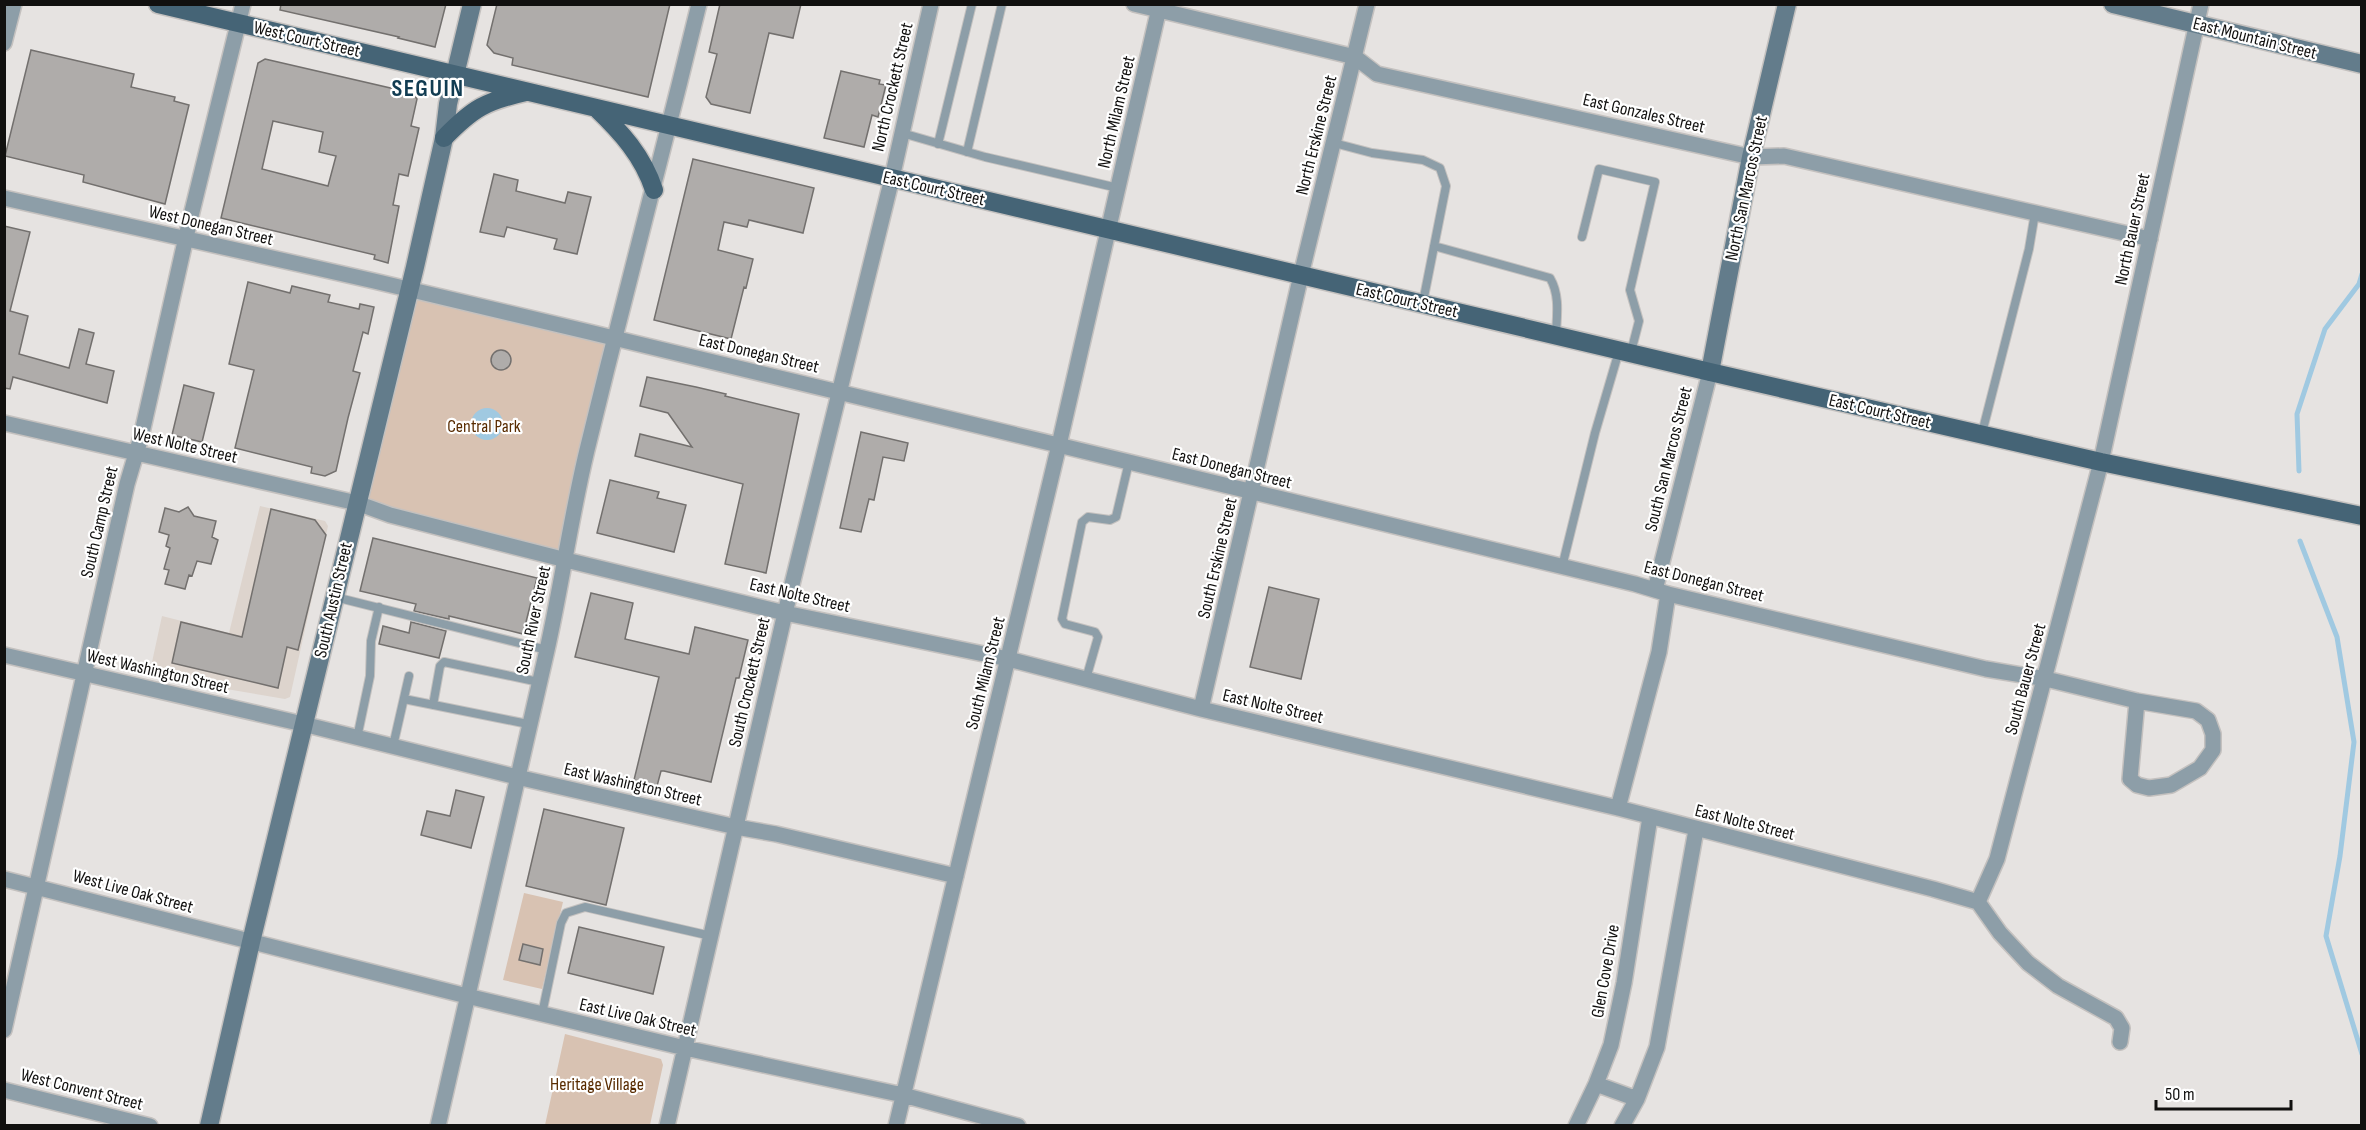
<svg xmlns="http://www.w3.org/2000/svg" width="2366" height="1130" font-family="'Sofia Sans Condensed',sans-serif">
	<rect width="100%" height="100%" fill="#e6e3e1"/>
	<path fill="#ddd4cd" d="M260,506l65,15 3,5 -38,171 -5,2 -136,-23 13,-60 67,17z"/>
	<path fill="#d8c2b2" d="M410,290l205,49 -49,221 -209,-57z
		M524,893l39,9 -21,87 -39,-9z
		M565,1034l96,25 2,6 -13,60h-105z"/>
	<path fill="#a0c9e1" d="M471 424a16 16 0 1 1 32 0a16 16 0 1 1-32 0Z"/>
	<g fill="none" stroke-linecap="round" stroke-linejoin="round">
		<path stroke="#a0c9e1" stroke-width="5" d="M2299,471l-2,-57 28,-85 34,-45 3,-10
			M2300,541l37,96 17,105 -14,114 -14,80 36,118"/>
	</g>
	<path fill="#afacaa" stroke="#73706e" stroke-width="1.5" fill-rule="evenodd" d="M281,4h165l-11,43 -37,-9 1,-1 -119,-27z
		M497,4h173l-22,93 -136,-32 1,-7 -19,-5 -7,-8z
		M720,4h81l-8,34 -24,-5 -19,80 -39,-9 -5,-7 11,-43 -8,-2z
		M31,50l103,24 -3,13 44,10 -1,4 15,4 -24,99 -82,-22 1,-7 -79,-19z
		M265,59l147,34 5,6 -6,27 8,2 -11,48 -9,-2 -6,31 6,1 -11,57 -14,-4 1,-4 -154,-37 37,-155zM273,121l50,11 -4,20 17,4 -8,30 -66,-17z
		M841,71l39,9 -1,4 7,1 -8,32 -6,-2 -8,32 -40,-9z
		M693,159l121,29 -11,45 -54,-13 -2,7 -23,-5 -6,28 35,9 -7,29 -2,-1 -13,52 -77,-19z
		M494,174l24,6 -2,11 49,12 3,-11 23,5 -14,57 -23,-5 3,-10 -50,-12 -3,10 -24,-5z
		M4,226l26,6 -20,79 18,5 -9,38 50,14 10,-39 15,4 -8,31 28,7 -7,32 -94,-26 -3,12 -6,-1z
		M248,282l42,11 2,-7 38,9 -2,7 31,7 1,-5 14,3 -6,27 -5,-2 -10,39 7,2 -12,45 -12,53 -11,5 -14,-3 1,-6 -77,-19 19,-78 -25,-6z
		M491 360a10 10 0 1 1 20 0a10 10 0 1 1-20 0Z
		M647,377l49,10 30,7 -1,2 74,18 -33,159 -41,-9 18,-80 -108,-28 5,-22 52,13 -24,-34 -28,-7z
		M184,385l30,8 -12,49 -30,-7z
		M861,432l47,11 -4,18 -21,-4 -9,43 -5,-1 -8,33 -21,-4z
		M610,480l49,12 -2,6 29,7 -12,47 -77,-19z
		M188,507l6,9 22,5 -4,16 6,3 -7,24 -14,-3 -5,15 -3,-1 -4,14 -20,-5 4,-14 -5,-1 6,-21 -4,-2 3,-11 -10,-3 6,-24 14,4z
		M271,509l44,11 11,15 -28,115 -11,-3 -9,41 -106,-25 9,-41 61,15z
		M373,538l164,40 -14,56 -74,-18v3l-35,-8 2,-7 -56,-13z
		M1269,587l50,12 -18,80 -51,-12z
		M591,593l42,10 -8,36 64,15 6,-27 53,13 -9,38h-3l-25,104 -47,-11h-3l-4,15 -23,-6 25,-103 -84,-20z
		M411,622l35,9 -7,27 -60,-14 4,-18 26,7z
		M456,790l28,7 -13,51 -50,-13 6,-24 23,5z
		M544,809l80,19 -18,77 -80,-19z
		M579,927l85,20 -11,47 -85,-21z
		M523,944l20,5 -3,16 -21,-5z"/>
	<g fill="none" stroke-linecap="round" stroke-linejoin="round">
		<defs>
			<path id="lane" d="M902,133l83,24 133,31
				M1334,143l38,10 51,7 17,8 6,18 -23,116
				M938,144l34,-140
				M967,152l35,-148
				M1582,237l17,-68 56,13 -25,108 9,31 -8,31
				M1434,246l116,32c10,17 7,37 6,56
				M1982,433l47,-184 6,-36
				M1562,567l33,-134 24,-82
				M335,597l212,53
				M1086,679l12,-42 -3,-5 -30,-8 -3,-5 20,-97 6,-5 22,3 6,-3 13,-55
				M404,699l124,25
				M433,705l7,-39 4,-4 95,20
				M357,738l13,-62 1,-35 8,-34
				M393,746l16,-70
				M542,1014l19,-91 5,-10 19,-6 126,29"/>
			<path id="street" d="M1134,4l221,53 22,17 374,83 33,-1 366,83
				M4,43l10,-39
				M4,198c124,28 247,55 370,83 421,99 841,203 1261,303l33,10 318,75 60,10 91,22 59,10 12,9 5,14v16l-13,18 -29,17 -22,3 -12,-3 -7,-6 7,-78
				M4,423l353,80 33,12 176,45 219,53 223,46 193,50 417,99 315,81 45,13 22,31 28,30 30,23 58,32 6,10 -2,14
				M1655,590l55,-218
				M4,655l299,69 214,53 219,50 40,7 180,42
				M1201,709l100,-434 66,-271
				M1618,808l41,-156 9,-58
				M4,879l463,117 218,52 218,47 115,31
				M1978,902l19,-43 104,-397 100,-458
				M4,1030l123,-546 14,-47 48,-213 54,-220
				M1596,1084l41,15
				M4,1090l146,36
				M438,1126l109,-476c15,-67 24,-134 40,-200 36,-149 76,-297 112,-446
				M667,1126l118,-513 107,-435 39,-174
				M896,1126l163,-681 101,-441
				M1576,1126l20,-42 15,-39 13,-62 26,-166
				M1622,1126l15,-27 20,-52 39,-217"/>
			<path id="secondary" d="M2113,4l249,60
				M1710,372l41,-215 36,-153
				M209,1126l42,-184 164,-675 29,-129 4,-34 24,-100"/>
			<path id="primary" d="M158,4l1552,368 391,90 261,54
				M596,108c25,24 47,48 58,82
				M444,138c29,-30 42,-37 82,-46"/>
		</defs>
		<use href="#lane" stroke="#c4c1bf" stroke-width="10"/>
		<use href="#street" stroke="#c4c1bf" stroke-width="18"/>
		<use href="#secondary" stroke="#c4c1bf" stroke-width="21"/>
		<use href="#primary" stroke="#c4c1bf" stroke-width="21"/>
		<use href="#lane" stroke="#8d9ea8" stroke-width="8"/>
		<use href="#street" stroke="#8d9ea8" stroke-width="15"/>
		<use href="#secondary" stroke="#637c8b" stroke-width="18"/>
		<use href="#primary" stroke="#456476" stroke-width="18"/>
	</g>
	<g text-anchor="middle" stroke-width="4.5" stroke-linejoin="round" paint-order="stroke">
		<g font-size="18" fill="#11100f" stroke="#fff">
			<text transform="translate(2255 38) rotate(14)" y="6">East Mountain Street</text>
			<text transform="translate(307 39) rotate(13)" y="6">West Court Street</text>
			<text transform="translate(892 87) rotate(-77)" y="6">North Crockett Street</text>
			<text transform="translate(1116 112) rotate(-77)" y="6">North Milam Street</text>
			<text transform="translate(1644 113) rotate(13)" y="6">East Gonzales Street</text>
			<text transform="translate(1316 135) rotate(-76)" y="6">North Erskine Street</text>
			<text transform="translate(934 188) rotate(13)" y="6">East Court Street</text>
			<text transform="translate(1746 188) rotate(-78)" y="6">North San Marcos Street</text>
			<text transform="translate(211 225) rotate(13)" y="6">West Donegan Street</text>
			<text transform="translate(2132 229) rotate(-78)" y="6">North Bauer Street</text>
			<text transform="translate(1407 300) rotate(13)" y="6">East Court Street</text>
			<text transform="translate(759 353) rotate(13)" y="6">East Donegan Street</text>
			<text transform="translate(1880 411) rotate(13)" y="6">East Court Street</text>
			<text transform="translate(185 445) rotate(13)" y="6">West Nolte Street</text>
			<text transform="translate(1668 459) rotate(-76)" y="6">South San Marcos Street</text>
			<text transform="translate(1232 468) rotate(14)" y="6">East Donegan Street</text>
			<text transform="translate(99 522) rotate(-77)" y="6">South Camp Street</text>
			<text transform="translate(1217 558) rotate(-77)" y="6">South Erskine Street</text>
			<text transform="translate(1704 581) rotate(14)" y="6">East Donegan Street</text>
			<text transform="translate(800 595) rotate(13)" y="6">East Nolte Street</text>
			<text transform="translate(333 600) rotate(-77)" y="6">South Austin Street</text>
			<text transform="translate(533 620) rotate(-78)" y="6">South River Street</text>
			<text transform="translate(158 671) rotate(13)" y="6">West Washington Street</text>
			<text transform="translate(985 673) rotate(-76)" y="6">South Milam Street</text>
			<text transform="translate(2025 679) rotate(-75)" y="6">South Bauer Street</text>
			<text transform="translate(749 682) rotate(-77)" y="6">South Crockett Street</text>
			<text transform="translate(1273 706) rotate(13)" y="6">East Nolte Street</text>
			<text transform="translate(633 784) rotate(13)" y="6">East Washington Street</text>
			<text transform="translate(1745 822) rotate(14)" y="6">East Nolte Street</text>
			<text transform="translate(133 891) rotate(15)" y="6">West Live Oak Street</text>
			<text transform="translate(1605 971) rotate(-80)" y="6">Glen Cove Drive</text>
			<text transform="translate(638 1017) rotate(13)" y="6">East Live Oak Street</text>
			<text transform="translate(82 1089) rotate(14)" y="6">West Convent Street</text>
		</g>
		<g font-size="18" fill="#582b00" stroke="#fff">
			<text x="484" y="432">Central Park</text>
			<text x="597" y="1090">Heritage Village</text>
		</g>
		<g font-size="24" font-weight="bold" letter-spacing="1.5" fill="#113c52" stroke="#fff">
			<text x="428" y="96">SEGUIN</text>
		</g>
	</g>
	<rect width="2366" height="1130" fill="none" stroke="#11100f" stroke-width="12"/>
	<path d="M2156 1100v9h135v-9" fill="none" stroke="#11100f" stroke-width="3"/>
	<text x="2165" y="1100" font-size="18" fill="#11100f" stroke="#ffffff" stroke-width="4.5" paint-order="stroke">50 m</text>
</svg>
